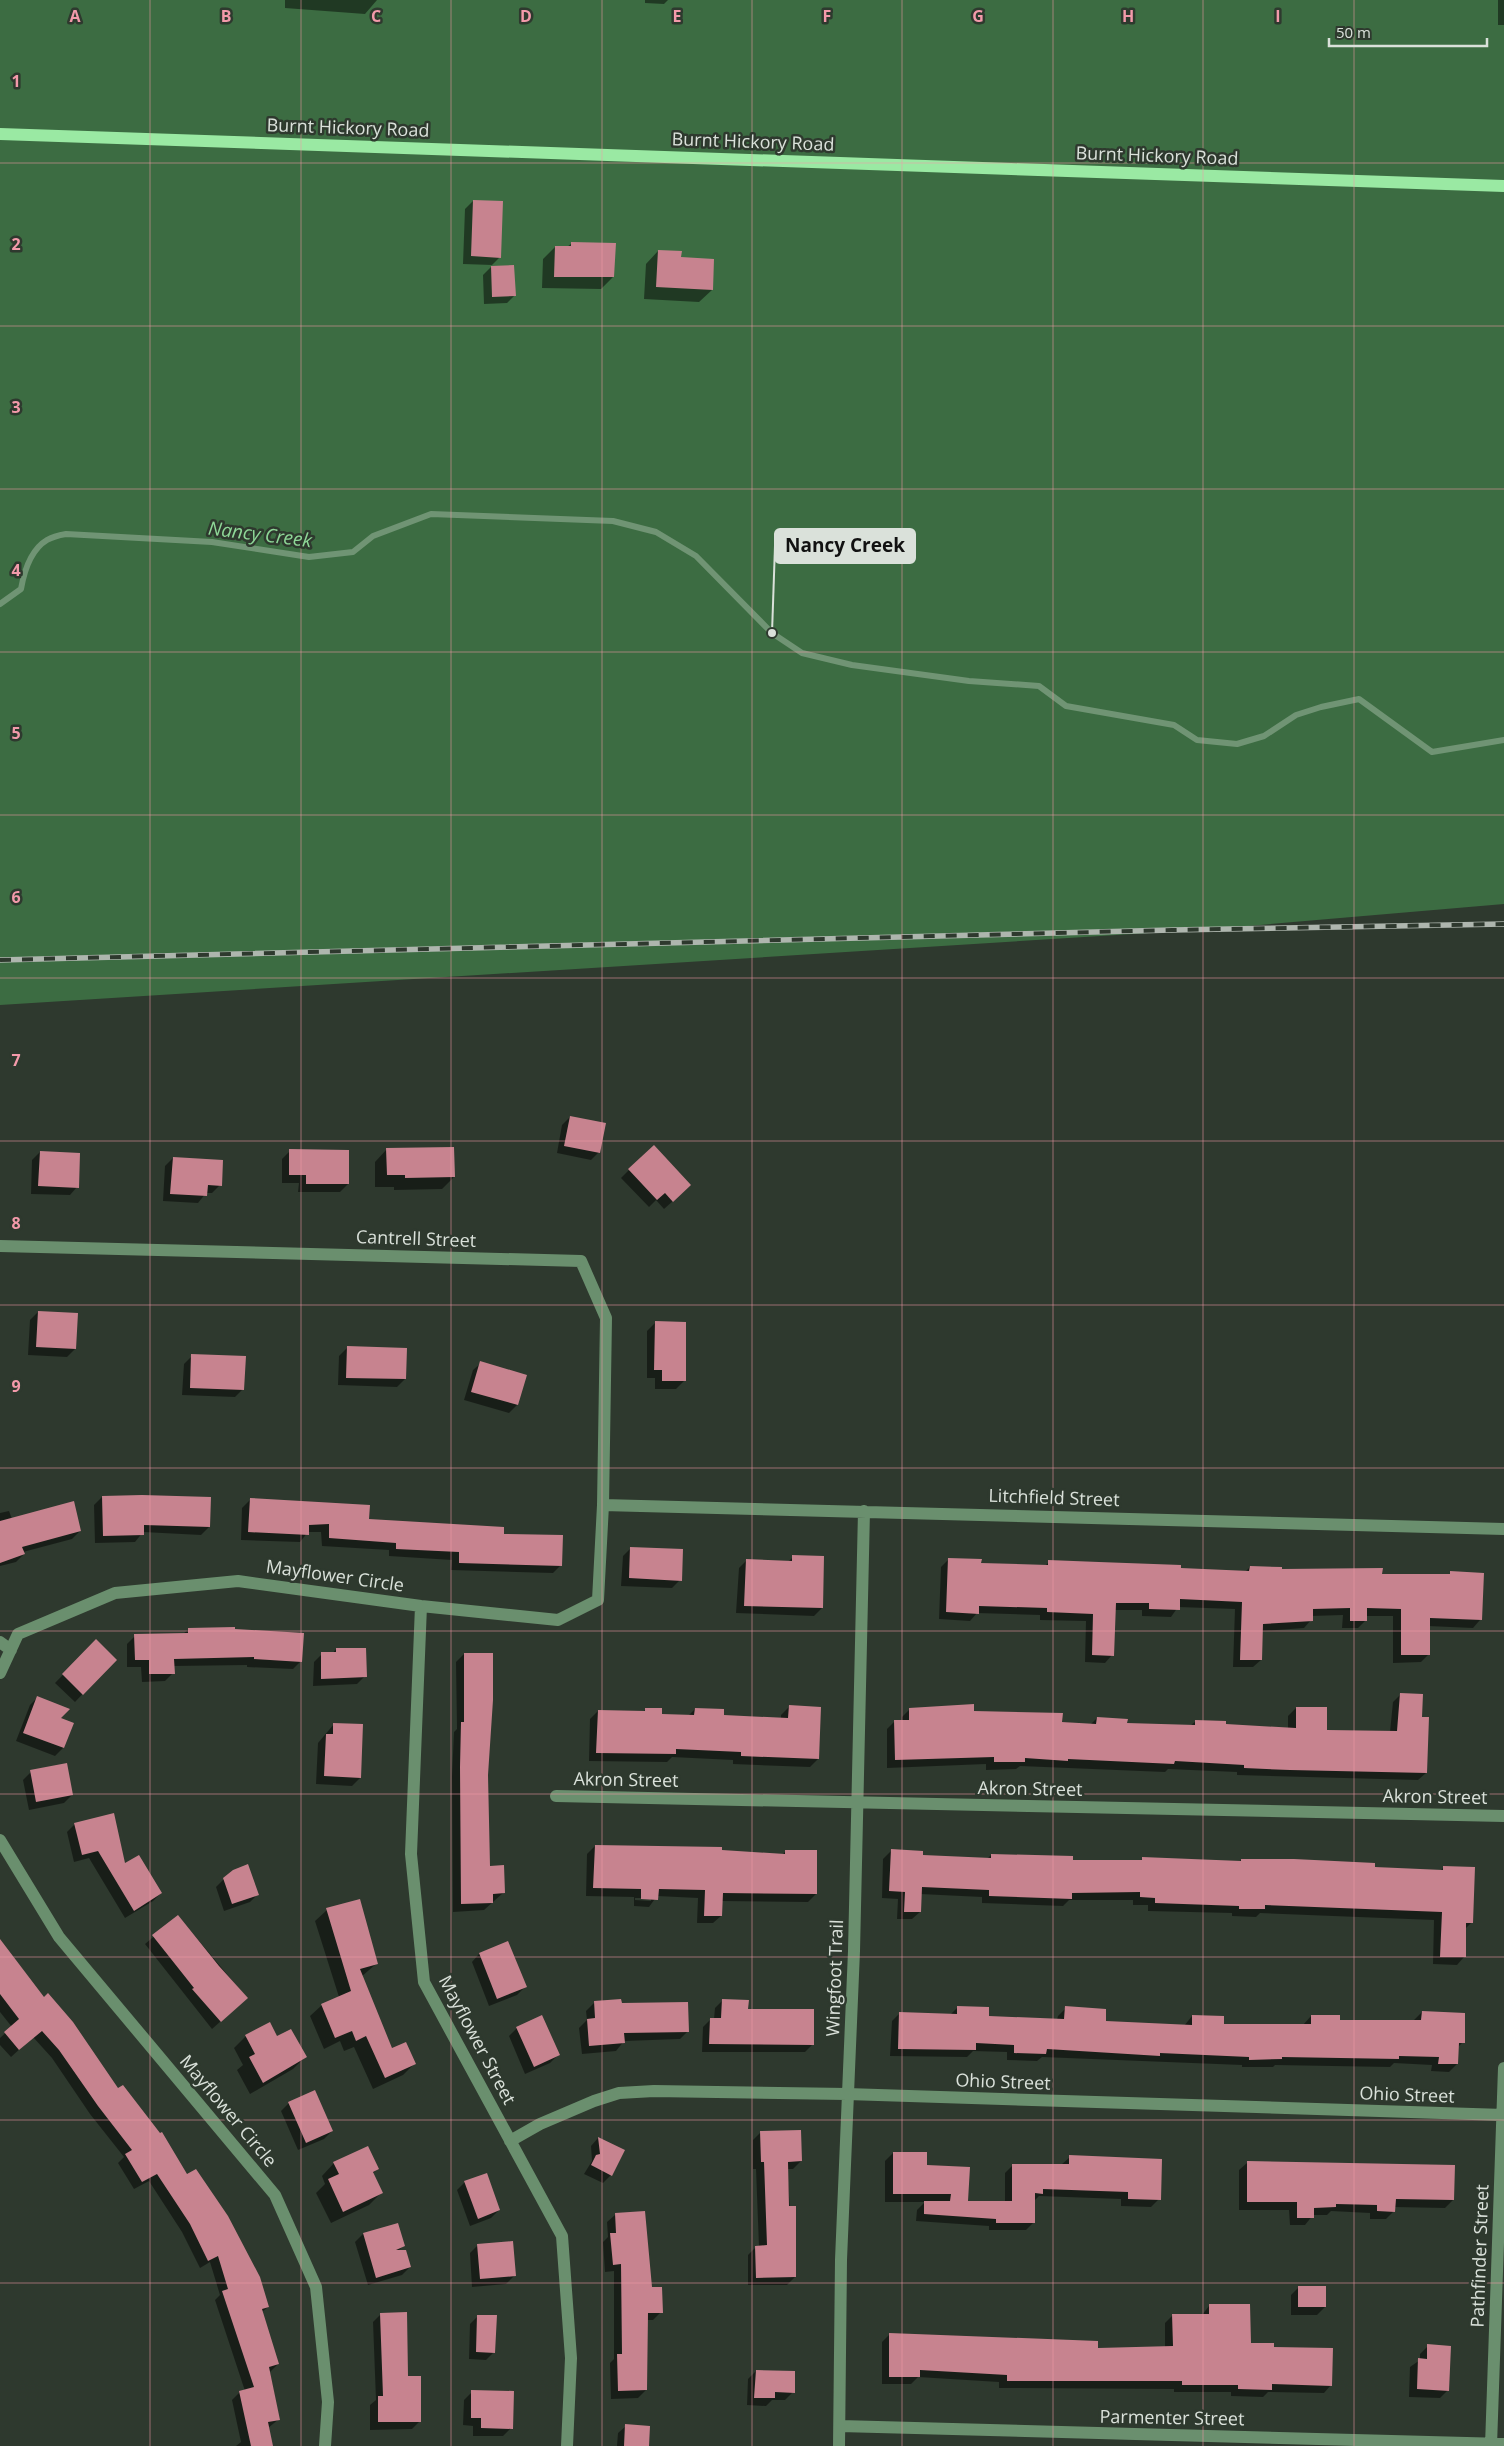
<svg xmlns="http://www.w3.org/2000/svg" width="1504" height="2446" font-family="'Open Sans',sans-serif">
	<rect width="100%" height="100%" fill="#2e392e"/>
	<path fill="#3c6c42" d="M0,0h1504v904l-291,25 -1213,76z"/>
	<path fill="#0007" fill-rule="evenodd" d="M285,0h92l-12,14 -80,-6z
		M645,0h23l-4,4 -19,-1z
		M1498,0h6v25h-6z
		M473,201l27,56 -8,8 -29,-1 2,-55z
		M572,243l41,34 -12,12 -59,-1 1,-29 12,-12h12z
		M658,251l22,8 32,31 -13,12 -55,-3 2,-35z
		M491,267l24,28 -8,8 -23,1 -1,-29z
		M570,1117l29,35 -8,8 -34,-7 5,-28z
		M387,1149l67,28 -12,12 -48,1v-3h-19v-25z
		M290,1151l58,33 -8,8h-42l1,-9h-17v-24z
		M40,1152l37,35 -7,8 -39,-1 1,-34z
		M173,1158l47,27 -8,8h-6l-8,10 -35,-2 2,-35z
		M629,1170l53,23 -18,16 -8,-9 -7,7 -28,-29z
		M38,1312l37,37 -8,8 -39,-2 2,-35z
		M655,1323l29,58 -8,8h-21v-11h-8v-47z
		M347,1348l58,31 -8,8 -59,-2 1,-29z
		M192,1356l51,33 -8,8 -53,-2 2,-31z
		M481,1363l36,42 -8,8 -45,-13 9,-30z
		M102,1497l107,30 -8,8 -58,-3 -8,10 -40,1 -1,-38z
		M250,1500l118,20 134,15 59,30 -8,8 -102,-3 1,-10 -63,-4v-6l-67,-4 -1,-14h-13l-8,10 -59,-2 1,-32z
		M9,1511l3,8 68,12 -8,8 -49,13 1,2 -8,8 -16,4v-53z
		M631,1548l49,32 -8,8 -51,-2 2,-30z
		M793,1557l29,51 -8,8 -78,-3 3,-45 8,-8 41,2z
		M949,1559l31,5 65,2 4,-4 196,10 5,-5 131,9h67l3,-3 29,47 -7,8 -45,-2 1,28 -8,8 -28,1v-47h-27l-1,5 -7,7h-16l1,-13 -32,1v4l-7,8 -42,3 -1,29 -8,7h-20l2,-58 -57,-2 -7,10 -29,-1v-6h-28l-2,45 -7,8 -20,-1 1,-41 -46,-1v-5l-63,-2 -7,8 -31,-2 2,-52z
		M189,1629l45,1 67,31 -8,8 -46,-2v-2l-74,1v7l-8,8 -23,1 -1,-15h-14v-23l8,-8 48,-2z
		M96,1641l19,19 -40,42 -20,-19z
		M336,1649l29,27 -8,8 -44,2 1,-24 8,-8h10z
		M464,1654l23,121 1,92 15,26 -19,17 -31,2 -1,-136 2,-44 3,-3 -1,-67z
		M1400,1695l21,23 5,55 -8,7 -181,-5v-3l-69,-3 -3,3 -145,-6 -4,3 -30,1v-6l-99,4v-39l8,-8h7v-4l8,-8 63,3 117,13 7,-7 29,6 64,2 6,-5 29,5 63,2v-12l8,-8 29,23 65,1 3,-30z
		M38,1697l21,21 14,6 -10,24 -8,8 -39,-15 14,-36z
		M789,1707l29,52 -8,8 -77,-3v-4l-61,-3 -5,5 -78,-1 1,-42 8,-8 45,1 3,-3 15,6 27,1 7,-7 28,7 58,3v-4z
		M334,1724l26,54 -8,8 -36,-2 2,-41z
		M31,1772l41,23 -8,8 -35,7 -6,-30z
		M75,1824l49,41 37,28 -8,8 -28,17 -36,-60 -15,4 -7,-30z
		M595,1846l187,9 4,-4 30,43 -8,8 -87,-1v15l-8,7h-16l1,-25 -41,-2 -8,11 -15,-1v-9l-48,-1 1,-42zM635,1898h16v3l-16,-1z
		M891,1851l31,5 65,3 4,-4 81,7h68l3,-4 96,4 2,-2 199,11 4,-4 28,55 -7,7 -1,28 -7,8 -24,-1 1,-44 -174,-7 -4,4 -24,-1v-3l-84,-2v-6h-15v-5h-64l-6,6 -81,-3v-6l-62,-3v18l-8,7h-15l1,-20 -16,-1 1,-39z
		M224,1879l34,15 -8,8 -26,9 -8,-24z
		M327,1910l49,54 -15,13 30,73 24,13 -12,12 -30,14 -19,-42 -10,4 -4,-10 -16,8 -14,-33 12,-11 17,-8 -24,-76z
		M178,1916l69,82 -35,31 -67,-85z
		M507,1943l18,44 -8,8 -28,11 -17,-44 7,-8z
		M0,1953l268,354 -6,5 16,52 -8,8 9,47 -11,9 4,18h-36l5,-4 -9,-42 8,-8 5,-1 -30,-91 5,-5 -10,-33 -10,6 -18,-36 -33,-51 -15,8 -16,-26 6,-6 -34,-43 -38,-56 -19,-21 -22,20 -11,-12v-7l12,-11 -12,-15z
		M723,2000l24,10 66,34 -8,8h-103l1,-25 8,-8h3l1,-11z
		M594,2003l26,1 68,27 -8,8 -56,2 -8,10 -34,3 -3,-26 8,-8 -1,-9z
		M958,2007l29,10 70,3 1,-4 8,-8 38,14 80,4 8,-10 30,9h81l8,-9 28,5h74l9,-9 41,30 -6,6v16l-8,8 -18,-1 1,-6 -38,-2 -4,4 -115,-2 -2,2h-31v-2l-200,-8 -5,4 -30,-1v-8l-34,-1 -6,6 -77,-1 2,-35 8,-8 50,2z
		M517,2028l41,27 -8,8 -25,11 -16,-38z
		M246,2036l31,2 28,19 -12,12 -43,25 -13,-24 6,-5 -9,-17z
		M289,2103l43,28 -8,8 -26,11 -17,-39z
		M761,2132l40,29 -8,8h-6l8,108 -8,8h-39v-30l8,-8h3l-3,-78h-3v-29z
		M598,2138l13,37 -8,8 -19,-9 8,-13 -1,-15z
		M893,2153l33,13 40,36h39v-29l8,-8h48l9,-8 89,42 -8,8 -30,-1v-7l-82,-3 -6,6 1,20 -8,8h-37v-4l-73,-5 1,-11 8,-8h-40v-41z
		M334,2163l44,6 -6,5 9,19 -12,12 -38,18 -15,-30 9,-9 -3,-8z
		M1247,2163l206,37 -8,8 -51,-1v4l-8,8h-16v-6l-39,-2 -4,4h-14l-8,10h-15l-1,-15h-50v-40z
		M465,2182l34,28 -8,8 -21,8 -13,-36z
		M615,2215l46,97 -8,8h-7v70l-8,8 -27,1 -1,-36 4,-4v-88l-9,1 -2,-30 5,-5 -1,-15z
		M363,2234l41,11 -7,7 13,15 -8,8 -34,10 -13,-43z
		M478,2245l36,31 -8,8 -34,3 -2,-34z
		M1299,2287l26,20 -8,8h-26v-20z
		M1209,2306l40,38 23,4 59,37 -7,8 -56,-1 -5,5 -32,-1v-4h-57v-3l-175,-1v-6l-81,-5 -7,7h-29v-42l8,-8 207,15 68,-2v-24l8,-8h29z
		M381,2314l26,64 13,43 -8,8 -42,1v-25l6,-5 -3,-78z
		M478,2316l16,36 -8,8 -17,-1 1,-35z
		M1428,2346l20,44 -8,8 -31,-1 1,-30 10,-7v-6z
		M756,2371l37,21 -8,8h-13l-6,6 -19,-1 1,-26z
		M472,2392l39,36 -8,8h-30v-10l-10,-1 1,-25z
		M626,2426l22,20h-31l1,-13z"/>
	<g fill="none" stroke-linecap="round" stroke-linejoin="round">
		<path stroke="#709474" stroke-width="6" d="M0,604l21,-15c3,-17 9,-39 26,-49 5,-3 13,-5 19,-6l146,8 97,15 44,-5 20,-16 58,-22 182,7 43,11 40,24 76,77 30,20 50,12 117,16 70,5 27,20 108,19 23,15 40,4 27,-8 32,-21 25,-8 38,-8 73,53 72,-12"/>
	</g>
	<path fill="#c7838f" d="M473,200l30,1 -2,57 -30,-2z
		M571,242l45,1 -2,34h-60l1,-31h16z
		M658,250l24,1 -1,6 33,2 -1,31 -57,-3z
		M514,265l2,31 -24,1 -1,-31z
		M570,1116l36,7 -6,30 -36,-7z
		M654,1145l37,40 -18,17 -8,-9 -8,7 -29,-31z
		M454,1147l1,30 -50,1v-3h-18l-1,-27z
		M289,1149l60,1v34h-43v-9h-17z
		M40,1151l40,2 -1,35 -41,-2z
		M173,1157l50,3 -1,26 -14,-1 -1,11 -37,-2z
		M38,1311l40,2 -2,36 -40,-2z
		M655,1321l31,1v59h-24v-11h-8z
		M347,1346l60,2 -1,31 -60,-1z
		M191,1354l55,2 -2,34 -54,-2z
		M480,1361l47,14 -9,30 -47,-13z
		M142,1495l69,2 -1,30 -66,-2v10l-41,1 -1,-40z
		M250,1498l120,7 -1,14 135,8v7l59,1 -1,31 -103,-3v-11l-63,-3v-6l-67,-5v-14l-20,1v10l-61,-3z
		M74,1501l7,30 -59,16 3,7 -25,9v-42z
		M630,1547l53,2 -1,32 -53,-3z
		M792,1555l32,1 -1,52 -79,-2 2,-47 46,2z
		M948,1558l34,1 -1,4 67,2v-5l51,2 82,3v3l68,3 1,-5 32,1v2l101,-1 -1,6h68v-3l34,2 -2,47 -52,-2v37h-29v-46l-34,-1v13h-17v-13l-37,1v12l-50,3 -1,36h-22l2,-58 -62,-3v11l-31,-1v-6h-33l-2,53 -22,-1 1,-41 -46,-2v-4l-68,-2v8l-33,-2z
		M235,1627v2l69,4 -2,29 -48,-3v-2l-80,2 1,15h-26v-14h-14l-1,-26 54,-1v-5z
		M96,1639l21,21 -34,35 -21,-21z
		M336,1648h30l1,29 -46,2v-27h15z
		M464,1653h29v47l-5,75 2,91 14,-1 1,28 -12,1v9l-32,1 -1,-137 1,-45h3z
		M1400,1693l23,1 -1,23h7l-2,56 -137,-3 -46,-2v-3l-69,-4 -1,3 -106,-5v2l-43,-3v4h-31v-5l-99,3 -1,-40h15v-12l65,-4v7l89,2 -1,9 34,2 1,-7 31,2 -1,4 68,2v-5l31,1v3l70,4v-21h31v23l70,1z
		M37,1696l33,13 -9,9 13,5 -10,25 -41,-15z
		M789,1705l32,2 -2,52 -78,-3v-4l-65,-3v5l-80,-1 2,-43 47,1v-3h17v6l32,1 1,-7 29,1v6l64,3z
		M333,1723l30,1 -2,54 -37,-2 2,-42h7z
		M67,1763l6,32 -37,7 -6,-32z
		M114,1813l11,50 14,-8 23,38 -28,18 -36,-60 -16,4 -8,-32z
		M595,1845l127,2v3l63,4v-4h32v44l-94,-1 -1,23h-18l1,-26 -46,-1 -1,11 -17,-1v-10l-48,-1z
		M891,1849l32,2v4l68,3v-4l82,2v4h69v-3l99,4v-2h53l81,4v4l68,3v-4l32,1 -2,56h-7v34h-26l2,-45 -177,-7v4h-26v-3l-84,-3v-5l-15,-1v-5l-68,1v6l-83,-3v-6l-67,-3 -1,25h-17l1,-20 -16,-1z
		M248,1864l11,31 -27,9 -9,-26 10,-8z
		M360,1899l18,65 -18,5 32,79 14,-6 10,22 -31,14 -19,-42 -10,5 -4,-10 -17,7 -14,-34 30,-13 -25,-83z
		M178,1915l41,51 29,32 -27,24 -29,-33 2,-1 -42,-53z
		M0,1939l44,58 4,-4 25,29 45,66 5,-3 37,48 2,-1 25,42 9,-5 32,47 32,61 9,30 -7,2 17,55 -10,3 11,53 -12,2 5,24h-22l-12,-55 15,-4 -32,-96 6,-2 -10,-33 -10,5 -18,-37 -33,-50 -15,8 -17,-28 7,-4 -34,-44 -39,-56 -17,-19 -23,19 -15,-18 15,-13 -19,-25z
		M508,1941l19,46 -30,12 -18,-46z
		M621,1999l1,4 66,-1 1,30 -65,1 1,10 -36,3 -2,-27 8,-1 -1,-17z
		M722,1999l27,1 -1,9h66v36l-105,-1 1,-26h11z
		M957,2006l32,1v9l75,3 1,-13 41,3v12l86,4v-10l32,1v8h87v-9h29v5h81l1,-9 43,2v30h-6l-1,21h-20l1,-7 -40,-1v3l-117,-2v2l-33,1v-3l-89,-4v3l-113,-7 -1,5 -32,-1v-8l-38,-2v7l-78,-1 1,-37 58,2z
		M542,2015l18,40 -26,12 -18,-40z
		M270,2022l7,14 14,-7 16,28 -44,26 -14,-26 6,-3 -10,-19z
		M315,2090l18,41 -27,12 -18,-41z
		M801,2130l1,31 -14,1 1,44h7v71l-40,1 -1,-32 12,-1 -3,-83h-3l-1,-31z
		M598,2137l27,13 -13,26 -21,-11 5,-10 4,-1z
		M368,2146l11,23 -6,3 10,21 -40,19 -15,-33 11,-5 -6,-12z
		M893,2152h34v13l43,2 -2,34h44v-37h57v-9l93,4 -1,41 -33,-1v-7l-85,-3v5l-8,-1v30h-39v-4l-72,-5v-13h26l1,-7h-58z
		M1247,2161l208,4 -1,35 -58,-1 -1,13 -18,-1v-6l-41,-1v3l-22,1v10h-17v-16h-50z
		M487,2173l13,37 -22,9 -14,-38z
		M645,2211l7,76h10l1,26h-15l-1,77 -29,1 -1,-37h5l-1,-90 -8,1 -3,-32h6l-1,-20z
		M398,2223l7,23 -9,4h10l5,17 -35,11 -13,-45z
		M513,2241l3,35 -36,3 -3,-35z
		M1298,2286h28v21h-28z
		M1209,2304h41l1,39h23v4l59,1 -1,38 -60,-2v6l-34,-1v-4h-56v-4h-175v-6l-87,-5v7h-31v-44l209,8v7l75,-2 -1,-32h37z
		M407,2312l1,64h13v46h-43v-26h5l-3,-83z
		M477,2315h20l-2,38 -19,-1z
		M1427,2344l24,2 -2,45 -32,-2 1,-31 9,1z
		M756,2370l39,1v22l-20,-1v6h-21z
		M471,2390l43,1 -1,38 -32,-1v-10h-10z
		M625,2424l25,2 -1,20h-25z"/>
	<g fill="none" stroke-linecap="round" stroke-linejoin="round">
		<path stroke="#6a8f6e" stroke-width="12" d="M0,1246l581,15 25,57 -3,187 -5,95 -40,20 -137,-14 -183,-25 -123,12 -97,41 -18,39
			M603,1505l901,24
			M421,1606l-10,248 13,128 138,254 9,122 -4,88
			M0,1642l11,8
			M556,1796l948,20
			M0,1840l59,97 216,258 41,92 12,115 -3,44
			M510,2141l30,-17 54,-23 25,-8 35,-2 193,3 657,21
			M840,2426l664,18
			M839,2446l2,-186 13,-309 10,-440
			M1491,2446l13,-378"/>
		<path stroke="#9ae9a3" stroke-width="12" d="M0,134l1504,52"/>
		<defs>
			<path id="rail" d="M0,960l1172,-30 332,-6"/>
		</defs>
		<use href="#rail" stroke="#aeb6ae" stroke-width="5.5"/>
		<use href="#rail" stroke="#2e392e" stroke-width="4" stroke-dasharray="11" stroke-linecap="butt"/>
	</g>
	<path fill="none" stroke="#f39aaa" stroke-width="1" stroke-opacity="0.55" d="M150,0v2446M301,0v2446M451,0v2446M602,0v2446M752,0v2446M902,0v2446M1053,0v2446M1203,0v2446M1354,0v2446M0,163h1504M0,326h1504M0,489h1504M0,652h1504M0,815h1504M0,978h1504M0,1141h1504M0,1305h1504M0,1468h1504M0,1631h1504M0,1794h1504M0,1957h1504M0,2120h1504M0,2283h1504"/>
	<g text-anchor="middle" stroke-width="5" stroke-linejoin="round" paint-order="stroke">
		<g font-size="18" fill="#dae1da" stroke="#2e392e">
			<text transform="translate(348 128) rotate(2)" y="6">Burnt Hickory Road</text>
			<text transform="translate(753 142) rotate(2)" y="6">Burnt Hickory Road</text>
			<text transform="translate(1157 156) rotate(2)" y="6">Burnt Hickory Road</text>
			<text transform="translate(416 1239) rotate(2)" y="6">Cantrell Street</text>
			<text transform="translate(1054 1498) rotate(2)" y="6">Litchfield Street</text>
			<text transform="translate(335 1576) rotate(8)" y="6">Mayflower Circle</text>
			<text transform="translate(626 1780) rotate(1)" y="6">Akron Street</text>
			<text transform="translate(1030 1789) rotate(1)" y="6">Akron Street</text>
			<text transform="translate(1435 1797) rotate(1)" y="6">Akron Street</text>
			<text transform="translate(835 1978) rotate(-88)" y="6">Wingfoot Trail</text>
			<text transform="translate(477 2040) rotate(62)" y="6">Mayflower Street</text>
			<text transform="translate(1003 2082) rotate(2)" y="6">Ohio Street</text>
			<text transform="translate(1407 2095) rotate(2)" y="6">Ohio Street</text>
			<text transform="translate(228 2111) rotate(50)" y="6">Mayflower Circle</text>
			<text transform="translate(1480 2256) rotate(-88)" y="6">Pathfinder Street</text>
			<text transform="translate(1172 2418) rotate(1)" y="6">Parmenter Street</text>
		</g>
		<g font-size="19" font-style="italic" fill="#8ed797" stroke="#2e392e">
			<text transform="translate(260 534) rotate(7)" y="7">Nancy Creek</text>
		</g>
	</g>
	<g font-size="16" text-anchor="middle" font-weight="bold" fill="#f39aaa" stroke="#2e392e" stroke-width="5" stroke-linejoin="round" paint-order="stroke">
		<text x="75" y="22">A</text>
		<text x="226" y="22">B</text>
		<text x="376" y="22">C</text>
		<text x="526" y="22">D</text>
		<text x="677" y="22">E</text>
		<text x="827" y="22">F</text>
		<text x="978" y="22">G</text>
		<text x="1128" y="22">H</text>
		<text x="1278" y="22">I</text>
		<text x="16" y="87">1</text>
		<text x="16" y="250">2</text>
		<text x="16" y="413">3</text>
		<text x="16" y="576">4</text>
		<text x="16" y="739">5</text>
		<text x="16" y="903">6</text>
		<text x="16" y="1066">7</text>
		<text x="16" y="1229">8</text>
		<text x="16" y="1392">9</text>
	</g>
	<path fill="none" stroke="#dae1da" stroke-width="2" d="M772 633L775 546"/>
	<circle fill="#dae1da" stroke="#2e392e" stroke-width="2" cx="772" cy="633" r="5"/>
	<rect fill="#dae1da" stroke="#dae1da" stroke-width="2" x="775" y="529" width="140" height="34" rx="5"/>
	<g font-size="19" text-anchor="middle" font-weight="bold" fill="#111">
		<text x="845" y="552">Nancy Creek</text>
	</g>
	<path d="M1329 38v8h158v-8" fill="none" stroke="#dae1da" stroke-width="2.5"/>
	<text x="1336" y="38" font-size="15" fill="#dae1da" stroke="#2e392e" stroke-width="4" paint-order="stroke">50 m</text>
</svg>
